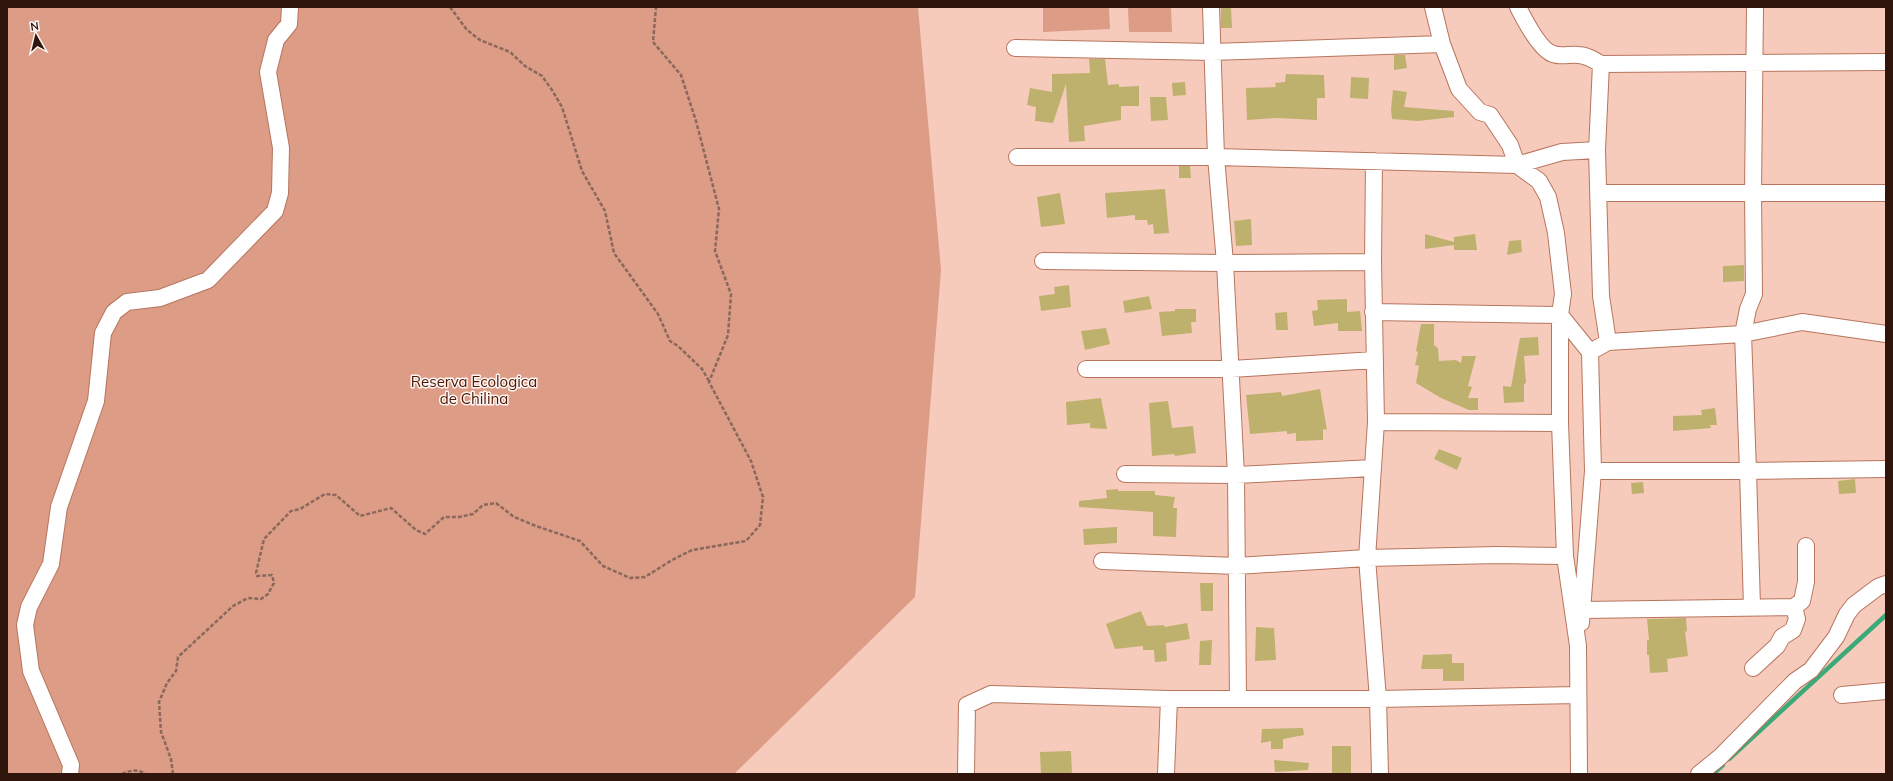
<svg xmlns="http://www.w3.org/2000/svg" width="1893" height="781" font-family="Mulish,sans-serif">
	<rect width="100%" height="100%" fill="#f7cbbc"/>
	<path fill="#dc9c85" d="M7,7h911l23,263 -26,327 -181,177h-727z
		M1043,7h66l1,22 -67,3z
		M1128,7h43l1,25h-43z"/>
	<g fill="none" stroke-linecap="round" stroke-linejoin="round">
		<path stroke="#3ca978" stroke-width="4.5" d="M1729,759l157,-144
			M1713,774l10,-9"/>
	</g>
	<path fill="#bdb16d" d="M1221,7h10l1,21h-11z
		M1394,55h11l2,13 -13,2z
		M1089,59h16l3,26 11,-1v3l20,-1v20h-18v14l-37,6 1,15 -16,1 -3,-58 -13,39 -18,-2 1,-14 -9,-2 3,-17 22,4v-18l38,-1z
		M1286,74l38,1 1,23h-8v22l-40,-2 -30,2 -1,-32 30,-1 -1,-4 10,-1z
		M1351,77l18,1 -1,21 -18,-1z
		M1185,82l1,13 -13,1 -1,-13z
		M1393,90l14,2 -3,15 50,4v6l-36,4 -26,-2 -1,-10z
		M1150,97h16l2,23 -17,1z
		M1179,166h11l1,12h-12z
		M1165,189l4,44 -15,1 -1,-10 -5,1 -1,-5h-12v-5l-28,3 -2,-25z
		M1060,193l5,31 -24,3 -4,-30z
		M1251,219l1,26 -16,1 -2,-25z
		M1425,234l29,8v-5l21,-3 2,16h-23v-5l-29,4z
		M1521,240l1,12 -15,3 2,-14z
		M1744,265v16l-21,1v-16z
		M1069,285l2,22 -30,4 -2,-15 16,-2 -1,-7z
		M1149,296l3,13 -27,4 -2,-12z
		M1347,299v13l13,-1 2,20h-24v-8l-24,3 -2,-15 6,-1 -1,-10z
		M1175,309h21v13h-5l1,11 -30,3 -3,-24 16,-1z
		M1287,312l1,18h-12l-1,-17z
		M1421,324h13v21l4,3 1,13 17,-1 5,3 1,-7h14l-8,30 4,1 -4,11h10v12h-9l-28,-12 -25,-15 3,-17 -4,-1 3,-13 -2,-1z
		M1106,328l4,16 -25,6 -4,-19z
		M1538,337l1,18 -15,1 2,27 -2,1v18l-20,1 -1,-17 8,1 9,-49z
		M1320,389l7,41 -4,-1v11l-27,1v-8l-9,1v-3l-37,3 -4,-39 35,-3 1,4z
		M1101,398l6,31 -17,-1v-5l-23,2 -1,-23z
		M1168,401l4,27 21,-2 3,27 -21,3 -1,-2 -22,2 -3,-53z
		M1715,408l2,17h-7l1,3 -38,3v-15l29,-1 -1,-5z
		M1439,449l23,9 -5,12 -23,-11z
		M1855,479l1,14 -17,1 -1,-13z
		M1643,482l1,11 -12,1 -1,-11z
		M1118,489v2h37v4l20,2 -2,11h4l-1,29 -23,-1v-24l-74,-5v-6l28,-3 -1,-8z
		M1117,527v16l-33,2 -1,-16z
		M1200,583h13v28h-12z
		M1141,611l6,15 17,-1 1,2 22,-4 3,16 -24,4 1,18 -12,1 -1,-12h-11v-4l-28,3 -9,-25z
		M1686,618l1,14 -2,-1 3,25 -21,3 1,13 -18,1 -1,-18h-2v-15h2l-2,-21z
		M1256,627l18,1 2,32 -21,1z
		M1212,640l-1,25h-12l1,-24z
		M1452,654v9h12v18h-21v-12h-22l2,-14z
		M1303,728l1,7 -21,4v10h-12v-8l-10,2 1,-14z
		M1332,746h19v28h-19z
		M1071,751l1,23h-31l-1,-22z
		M1274,760l35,3 -1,7 -33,2z"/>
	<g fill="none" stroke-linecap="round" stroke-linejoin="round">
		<defs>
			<path id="minor" d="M1211,7l5,150 9,106 11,212 2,224
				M1518,7c6,12 22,43 35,47 8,3 17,0 25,1 8,0 16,5 23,9
				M1755,7l-2,186 1,101 -6,15 -5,25 59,-12 84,12
				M1015,48l197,4 230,-8
				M1597,150l4,-86 285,-2
				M1017,157h199l301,8 22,16 9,16 8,36 7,61 -3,21v108l5,133 13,90 1,128
				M1374,161l-1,101 3,160 -9,136 11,141 2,75
				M1599,193h287
				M1043,261l182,2 148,-1
				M1373,312l187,3 30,37 18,-10 -7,-46 -4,-146 -35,2 -45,13 -7,-20 -20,-30 -10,-3 -21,-23 -17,-45 -9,-37
				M1608,342l135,-8 5,137 138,-2
				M1086,369h145l144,-9
				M1376,422l184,1
				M1593,471h155l4,136
				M1125,474l111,1 137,-7
				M1102,561l135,5 130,-8 130,-3 68,1
				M1582,610l212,-3
				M1581,623l12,-152 -3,-119
				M1753,668l24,-22 5,-9 11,-7 4,-11 -3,-12 8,-6 4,-19v-36
				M1842,695l44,-4
				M70,774l1,-9 -40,-94 -6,-46 4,-18 22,-43 8,-57 37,-106 7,-68 11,-21 13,-10 33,-4 48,-18 67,-69 5,-18 1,-45 -13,-76 8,-32 13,-16 1,-17
				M966,774l1,-69 24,-11 178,5h209l200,-4
				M1166,774l3,-75
				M1699,774l21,-17 75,-76 16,-11 25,-33 11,-23 7,-9 24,-18 8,-3"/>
		</defs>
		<use href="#minor" stroke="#b7755e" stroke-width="18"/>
		<path stroke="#8a685c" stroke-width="2.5" stroke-dasharray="4 2" stroke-linecap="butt" d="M450,7l17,23 13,10 30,12 15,14 17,10 10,14 10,17 20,64 23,40 9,42 44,61 12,27 8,5 24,23 7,12
			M122,774c9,-4 15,-5 24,0
			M173,774l-2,-15 -10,-27 -2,-30 8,-19 9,-12 2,-14 55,-51 15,-8 13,1 7,-5 6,-11 -2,-8 -15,1 -1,-3 8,-34 27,-28 9,-2 25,-15 11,1 24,21 31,-8 25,22 9,4 19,-17h15l14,-3 10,-9 13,-2 18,14 22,9 44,15 23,25 27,12 15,-1 27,-17 20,-10 54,-9 14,-16 3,-28 -12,-36 -42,-79 19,-47 3,-41 -16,-43 4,-42 -23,-88 -15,-46 -28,-33 3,-35"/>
		<use href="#minor" stroke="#fff" stroke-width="16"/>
	</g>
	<g text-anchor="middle" stroke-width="3" stroke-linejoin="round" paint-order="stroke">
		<g font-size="15" fill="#501600" stroke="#fdf5f3">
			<text x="474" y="387">Reserva Ecologica<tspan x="474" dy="17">de Chilina</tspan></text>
		</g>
	</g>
	<rect width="1893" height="781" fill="none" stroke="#2f150c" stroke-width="16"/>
	<g transform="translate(36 36) rotate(352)" stroke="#fdf5f3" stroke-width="3" paint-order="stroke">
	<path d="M0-3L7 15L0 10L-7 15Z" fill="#2f150c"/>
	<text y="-6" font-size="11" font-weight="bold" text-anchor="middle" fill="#2f150c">N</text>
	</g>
</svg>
